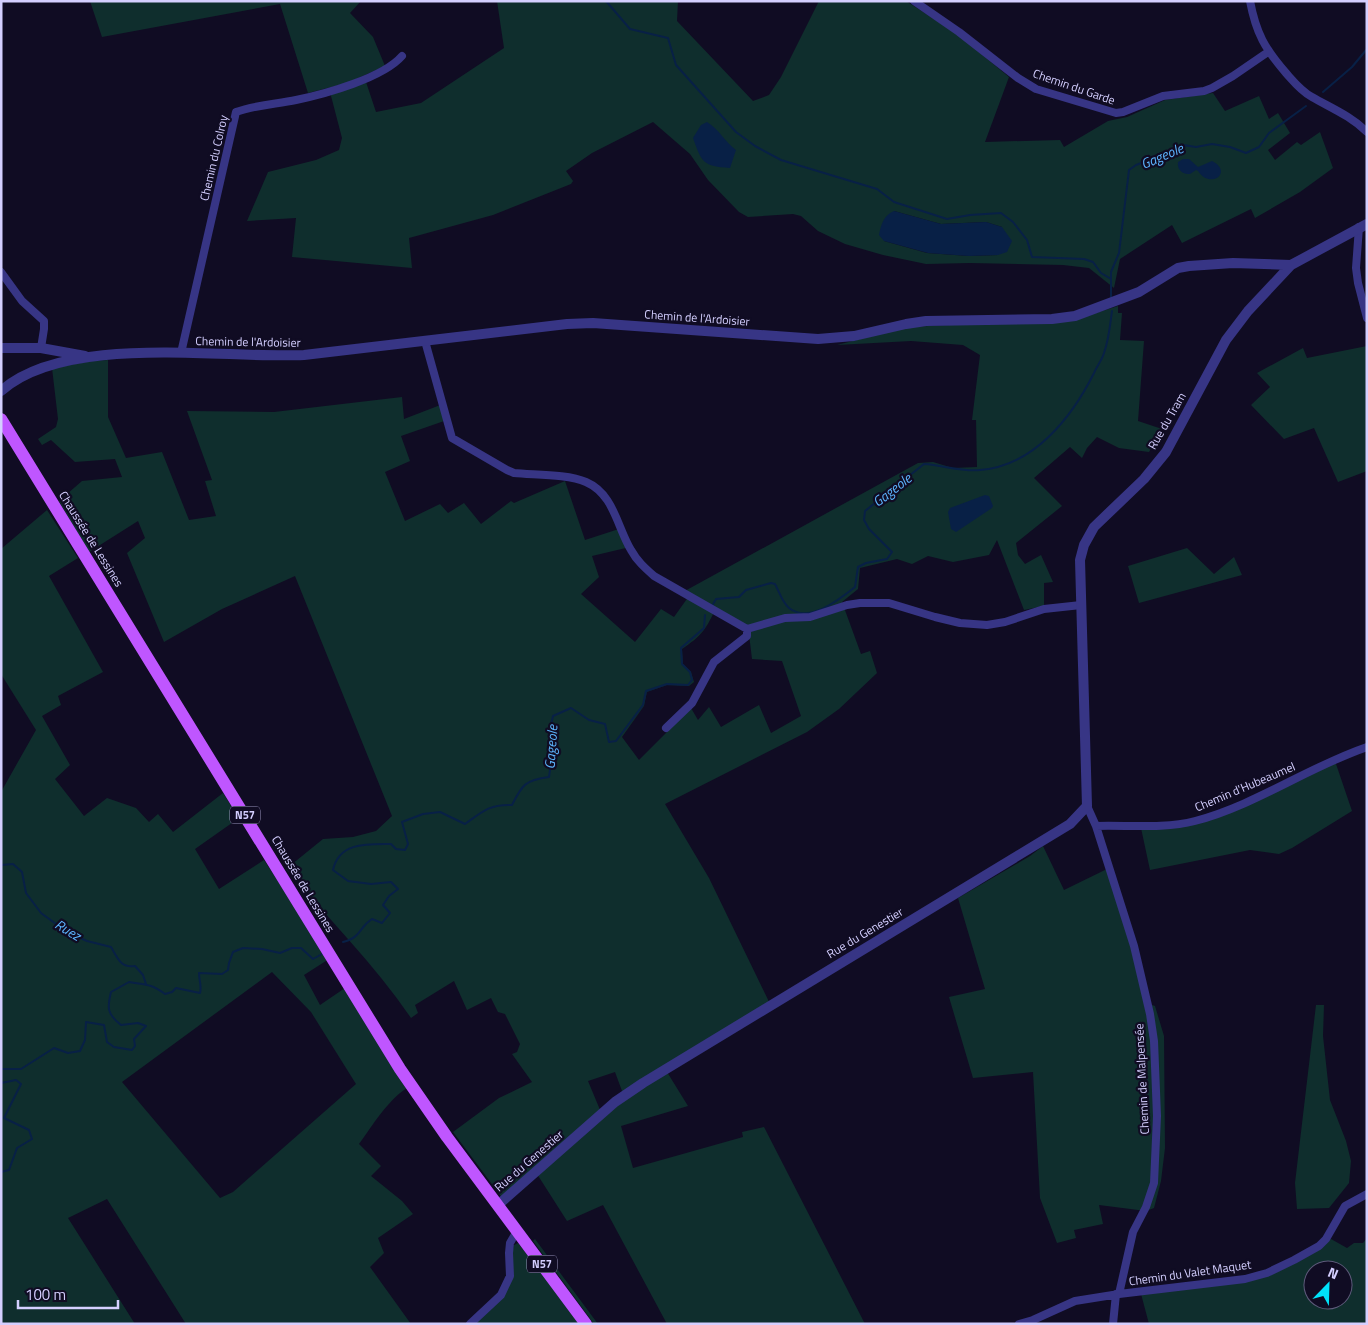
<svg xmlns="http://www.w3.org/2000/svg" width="1368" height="1325" font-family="'Titillium Web',sans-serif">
	<rect width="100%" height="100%" fill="#100c23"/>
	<path fill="#0f2e2d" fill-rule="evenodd" d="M90,1h271l-11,12 23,24 12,29 -38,17 -39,10 -28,-89 -178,33z
		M497,1h181l-1,20 76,80 16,-6 12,-18 38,-76h87l51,33 52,43 -24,65 75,-2 4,7 44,-26 19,-4 38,-17 48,-7 12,18 34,-15 10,23 9,-6 12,20 -22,17 7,10 22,-18 4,3 19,-13 13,36 -33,24 -45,26 -4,-9 -69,34 -10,-18 -52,34 -6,29 -25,-20 -26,-3 -93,-2 -44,1 -43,-9 -38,-11 -27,-13 -17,-15 -8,-2 -45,3 -9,-5 -31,-32 -18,-26 -37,-32 -61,31 -26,18 7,10 -2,3 -78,31 -84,23 3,30 -120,-11 4,-39 -49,3 21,-49 48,-12 23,-10 3,-12 -12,-46 36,-10 10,30 45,-9 83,-55zM894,211l47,13 45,-2 16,5 -4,28 -29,1 -42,-3 -43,-12z
		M1118,306v7h4l-2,27 24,1 -6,80 24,8 -13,23 -30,-4 -22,-11 -10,11 -5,10 -12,-11 -36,31 28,28 -46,37 2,12 7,9 16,-9 12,27 -9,1v23l-20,4 -27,-70 -8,15 -36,7 -25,-6 -16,8 -15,-5 -37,9 -2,21 -16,13 19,52 9,-3 7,22 -38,36 -32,23 -142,72 44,74 63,130 -105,64 21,34 -67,20 12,42 110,-31 -1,-5 22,-5 101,197h-198l-64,-119 -36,16 -30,-47 -31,29 -53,-71 46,-34 33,-16 -20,-28 5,-2 3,-8 -15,-30 -7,-2 -7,-14 -24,12 -13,-29 -39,24 3,8 -7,5c-37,-54 -83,-100 -125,-149l37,-30 30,-2 23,-6 16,-15 -97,-240 -73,33 -58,33 -37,-89 18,-15 -7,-17 -49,31 -30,-51 23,-20 40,-4 -7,-18 -40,3 -24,-22 -9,5 -4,-6 18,-12 2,-8 -6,-51 40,-7 16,-1v57l18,41 36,-6 27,68 27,-4 -11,-35 7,-1 -25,-69 87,1 128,-15 2,22 39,-15 4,16 -46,16 9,25 -25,11 20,49 35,-17 8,9 16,-10 17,21 30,-23 3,2 51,-22 20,59 37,-12 8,19 -38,9 7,21 -18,17 54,48 26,-33 13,8 15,-21 -6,-4 235,-129 15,-1 20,6 24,-1 -1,-47h-4l8,-65 -17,-10 -52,-4 -74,4 70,-18 170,-8zM715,610l33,16 4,33 30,2 19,55 -30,17 -12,-28 -38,22 -12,-20 -11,13 -7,-12 -52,52 -17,-23 22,-31 3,-14 20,-7 22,1 5,-4 -3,-10 -8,-8 -1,-15c19,-13 23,-18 33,-39zM615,1072l10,27 -22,18 -15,-36z
		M1367,346v125l-29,11 -24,-54 -30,11 -33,-34 19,-18 -13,-14 46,-25 4,10z
		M47,510l31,48 -29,18 54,96 -45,24 3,9 -19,11 28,49 -15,14 29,37 23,-18 29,10 13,14 9,-8 15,18 50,-39 16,25 -44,31 24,40 45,-29 65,99 -25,16 16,30 25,-17 62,100c-20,13 -34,37 -48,56l22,22 -10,10 31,25 11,13 -35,24 6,15 -14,14 41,57h-225l-79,-125 -39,19 67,106h-134v-532l35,-62 -35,-56v-125zM272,972l39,40 45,72 -123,108 -13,6 -98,-116z
		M1187,548l27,26 20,-17 8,18 -103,28 -11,-37z
		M1335,761l17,50 -60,37 -13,6 -29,-4 -100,20 -9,-42 54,-5z
		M1043,846l21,44 43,-21 42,135 6,2 9,30 1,112 -4,33 -7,27 -8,3 -47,-6 4,19 -29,6 2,8 -19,5 -17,-45 -7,-126 -60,6 -24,-81 36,-8 -27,-91 72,-42z
		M1316,1005h8l-1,31 7,64 16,41 5,20 -2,22 -20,25 -32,1 -2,-26z
		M1367,1238v86h-218l-9,-34 113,-15 52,-21 26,-15 16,9 7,-5h9zM1313,1270h30v30h-30z
		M535,1239l63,85h-4l-61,-83z
		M518,1243l64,81h-109l30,-27 11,-52z"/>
	<path fill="#082046" d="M707,122c12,7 18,20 29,28l-6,18c-27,-2 -28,-5 -37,-30l8,-13z
		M1183,159h6l9,8 14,-6c22,11 -2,29 -14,10l-2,-1 -6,4c-8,0 -13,-4 -12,-12z
		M894,211l47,13 45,-2 16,5 10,14 -5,11 -9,3 -29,1 -41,-3 -44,-12 -5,-6c2,-11 5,-20 15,-24z
		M985,495l4,1 4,10 -1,2 -36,24 -5,-3 -3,-17 2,-4z"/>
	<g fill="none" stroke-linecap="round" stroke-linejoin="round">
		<path stroke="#082046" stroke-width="2" d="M606,1l24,28 38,9 8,27 60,67 19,14 26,14 96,29 17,13 53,17 23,-4 31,-2 12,9 14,18 5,17 52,2 9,3 8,11 10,6
			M1323,92l29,-25 15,-18
			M1111,297v-25l8,-19 10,-83 7,-5 24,-9 23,-11 13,2 16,-3 18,3 16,6 13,-6 10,-14 37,-27
			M712,606l4,-7 23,-2 7,-7 25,-7 4,1c4,7 7,18 14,24 20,16 51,-9 66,-21l3,-20 8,-4 21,-4 5,-7 -23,-23 -5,-9 1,-9 59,-47c19,1 37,8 56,6 54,-4 92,-53 114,-97 3,-7 8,-13 10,-20 5,-14 6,-28 8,-42
			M1,865l12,-1 9,8 4,21 15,20 26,19 20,9 24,6c7,11 9,21 24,19l8,9 3,9
			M343,942c19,-5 15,-14 29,-23l10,4 8,-10 -7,-8 6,-9 9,-7 -7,-7 -20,2 -23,-3 -15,-11c6,-28 34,-26 58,-26l5,5 9,1 3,-6 -6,-22 21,-8 17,-2 25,12c18,-13 25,-20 47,-19 10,-20 13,-25 37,-28l4,-28 -4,-16 4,-17 18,-8 18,12 16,4 4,18 7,-1 27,-36 3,-14 21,-7 21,1 4,-5 -2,-8 -8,-8 -1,-16 23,-20 1,-13
			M1,1069h20l33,-21 14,5 12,-2 5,-11 1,-18 18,3 3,17 7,5 18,3 3,-4 -1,-7 12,-13 -8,-3 -17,2c-14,-11 -14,-17 -10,-33l18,-10c16,3 21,1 36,12l7,-2 4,-4 24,5c2,-7 -1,-12 -1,-20l23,1 6,-4 1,-7 4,-11 10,-4 19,1 18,4 12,-5h9l12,11 9,-5
			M1,1083l15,-3 5,4 -17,34 25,12 3,9 -15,9 -8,22 -8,2"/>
		<path stroke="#373585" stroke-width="8" d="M914,1l45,31 59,46 18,11 80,24 7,-1 40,-16 41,-5 8,-3 21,-12 35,-24
			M1250,1c6,32 15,48 36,72 8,9 15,18 26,24 19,11 39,19 55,35
			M1359,227l-3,41 2,15 9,35
			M1,272l21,29 22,20v8l-3,19
			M425,341l27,97 55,32 7,3c20,2 54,1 72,9 28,12 31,45 45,68 6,11 14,18 23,26l93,53 38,-11 25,-1 37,-12 13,-2h29l46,14 25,6 27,2 18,-3 39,-13 37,-4
			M181,353l55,-241c19,-7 41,-8 60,-12 29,-6 87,-22 106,-44
			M666,728l26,-25 22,-41 33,-26v-7
			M1087,806l9,20 38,120 16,68 4,27 3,75 -3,67 -8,24 -13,25 -14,62
			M1096,826c32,-1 68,3 99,-5 61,-16 113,-54 172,-74
			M470,1324l31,-29 9,-19 -1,-23 1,-10 7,-12
			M1019,1324l14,-4 42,-19 44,-7 126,-15 22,-6 27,-13 25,-14 7,-7 19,-33 22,-12
			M1113,1324l3,-30"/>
		<path stroke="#373585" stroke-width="10" d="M1,348h40l44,8
			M1,391c65,-58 220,-32 303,-36l263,-31 26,-1 225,16 36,-3 52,-12 20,-3 126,-2 23,-3 64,-24 39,-24 11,-2 44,-3 58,2
			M498,1205l117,-103 28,-19 427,-259 17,-18 -7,-246 4,-15 10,-18 50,-48 22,-27 60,-112 22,-29 43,-46 76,-41"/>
		<path stroke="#bf56ff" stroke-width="12" d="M1,419l399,650 47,68 139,187"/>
	</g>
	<g text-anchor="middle" stroke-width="4.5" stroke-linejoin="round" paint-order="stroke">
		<g fill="#100c23" stroke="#9994bd" stroke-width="1">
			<rect x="230" y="806.5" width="30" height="17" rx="4"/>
			<rect x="527" y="1255.5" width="30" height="17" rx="4"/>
		</g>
		<g font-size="11" font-weight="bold" fill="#d4cfff">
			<text x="245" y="819">N57</text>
			<text x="542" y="1268">N57</text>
		</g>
		<g font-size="12" fill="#d4cfff" stroke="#100c23">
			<text transform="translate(1074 87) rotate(19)" y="4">Chemin du Garde</text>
			<text transform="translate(214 158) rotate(-77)" y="4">Chemin du Colroy</text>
			<text transform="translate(697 318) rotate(4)" y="4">Chemin de l'Ardoisier</text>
			<text transform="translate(248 342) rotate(1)" y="4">Chemin de l'Ardoisier</text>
			<text transform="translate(1167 421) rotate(-60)" y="4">Rue du Tram</text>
			<text transform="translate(91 539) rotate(58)" y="4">Chaussée de Lessines</text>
			<text transform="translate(1245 787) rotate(-23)" y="4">Chemin d'Hubeaumel</text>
			<text transform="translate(303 884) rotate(59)" y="4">Chaussée de Lessines</text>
			<text transform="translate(865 933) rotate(-31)" y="4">Rue du Genestier</text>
			<text transform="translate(1142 1079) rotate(-93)" y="4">Chemin de Malpensée</text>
			<text transform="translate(529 1161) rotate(-41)" y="4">Rue du Genestier</text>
			<text transform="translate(1190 1273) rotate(-8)" y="4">Chemin du Valet Maquet</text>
		</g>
		<g font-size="14" font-style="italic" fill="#5db5ff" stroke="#100c23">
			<text transform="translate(1162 156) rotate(-23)" y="5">Gageole</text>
			<text transform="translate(892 490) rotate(-38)" y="5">Gageole</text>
			<text transform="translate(551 747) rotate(-86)" y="5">Gageole</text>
			<text transform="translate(68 930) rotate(31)" y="5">Ruez</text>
		</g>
	</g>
	<rect width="1368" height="1325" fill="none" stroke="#d4cfff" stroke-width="5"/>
	<g transform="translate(1328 1285) rotate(23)"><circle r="24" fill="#100c23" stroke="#5e5a7b"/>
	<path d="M0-4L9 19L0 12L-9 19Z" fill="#00e2fa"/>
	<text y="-8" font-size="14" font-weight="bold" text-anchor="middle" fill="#d4cfff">N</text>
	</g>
	<path d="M18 1300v8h100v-8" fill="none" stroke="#d4cfff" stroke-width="2.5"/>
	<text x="25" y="1300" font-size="15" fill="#d4cfff" stroke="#100c23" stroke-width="4" paint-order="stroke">100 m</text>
</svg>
